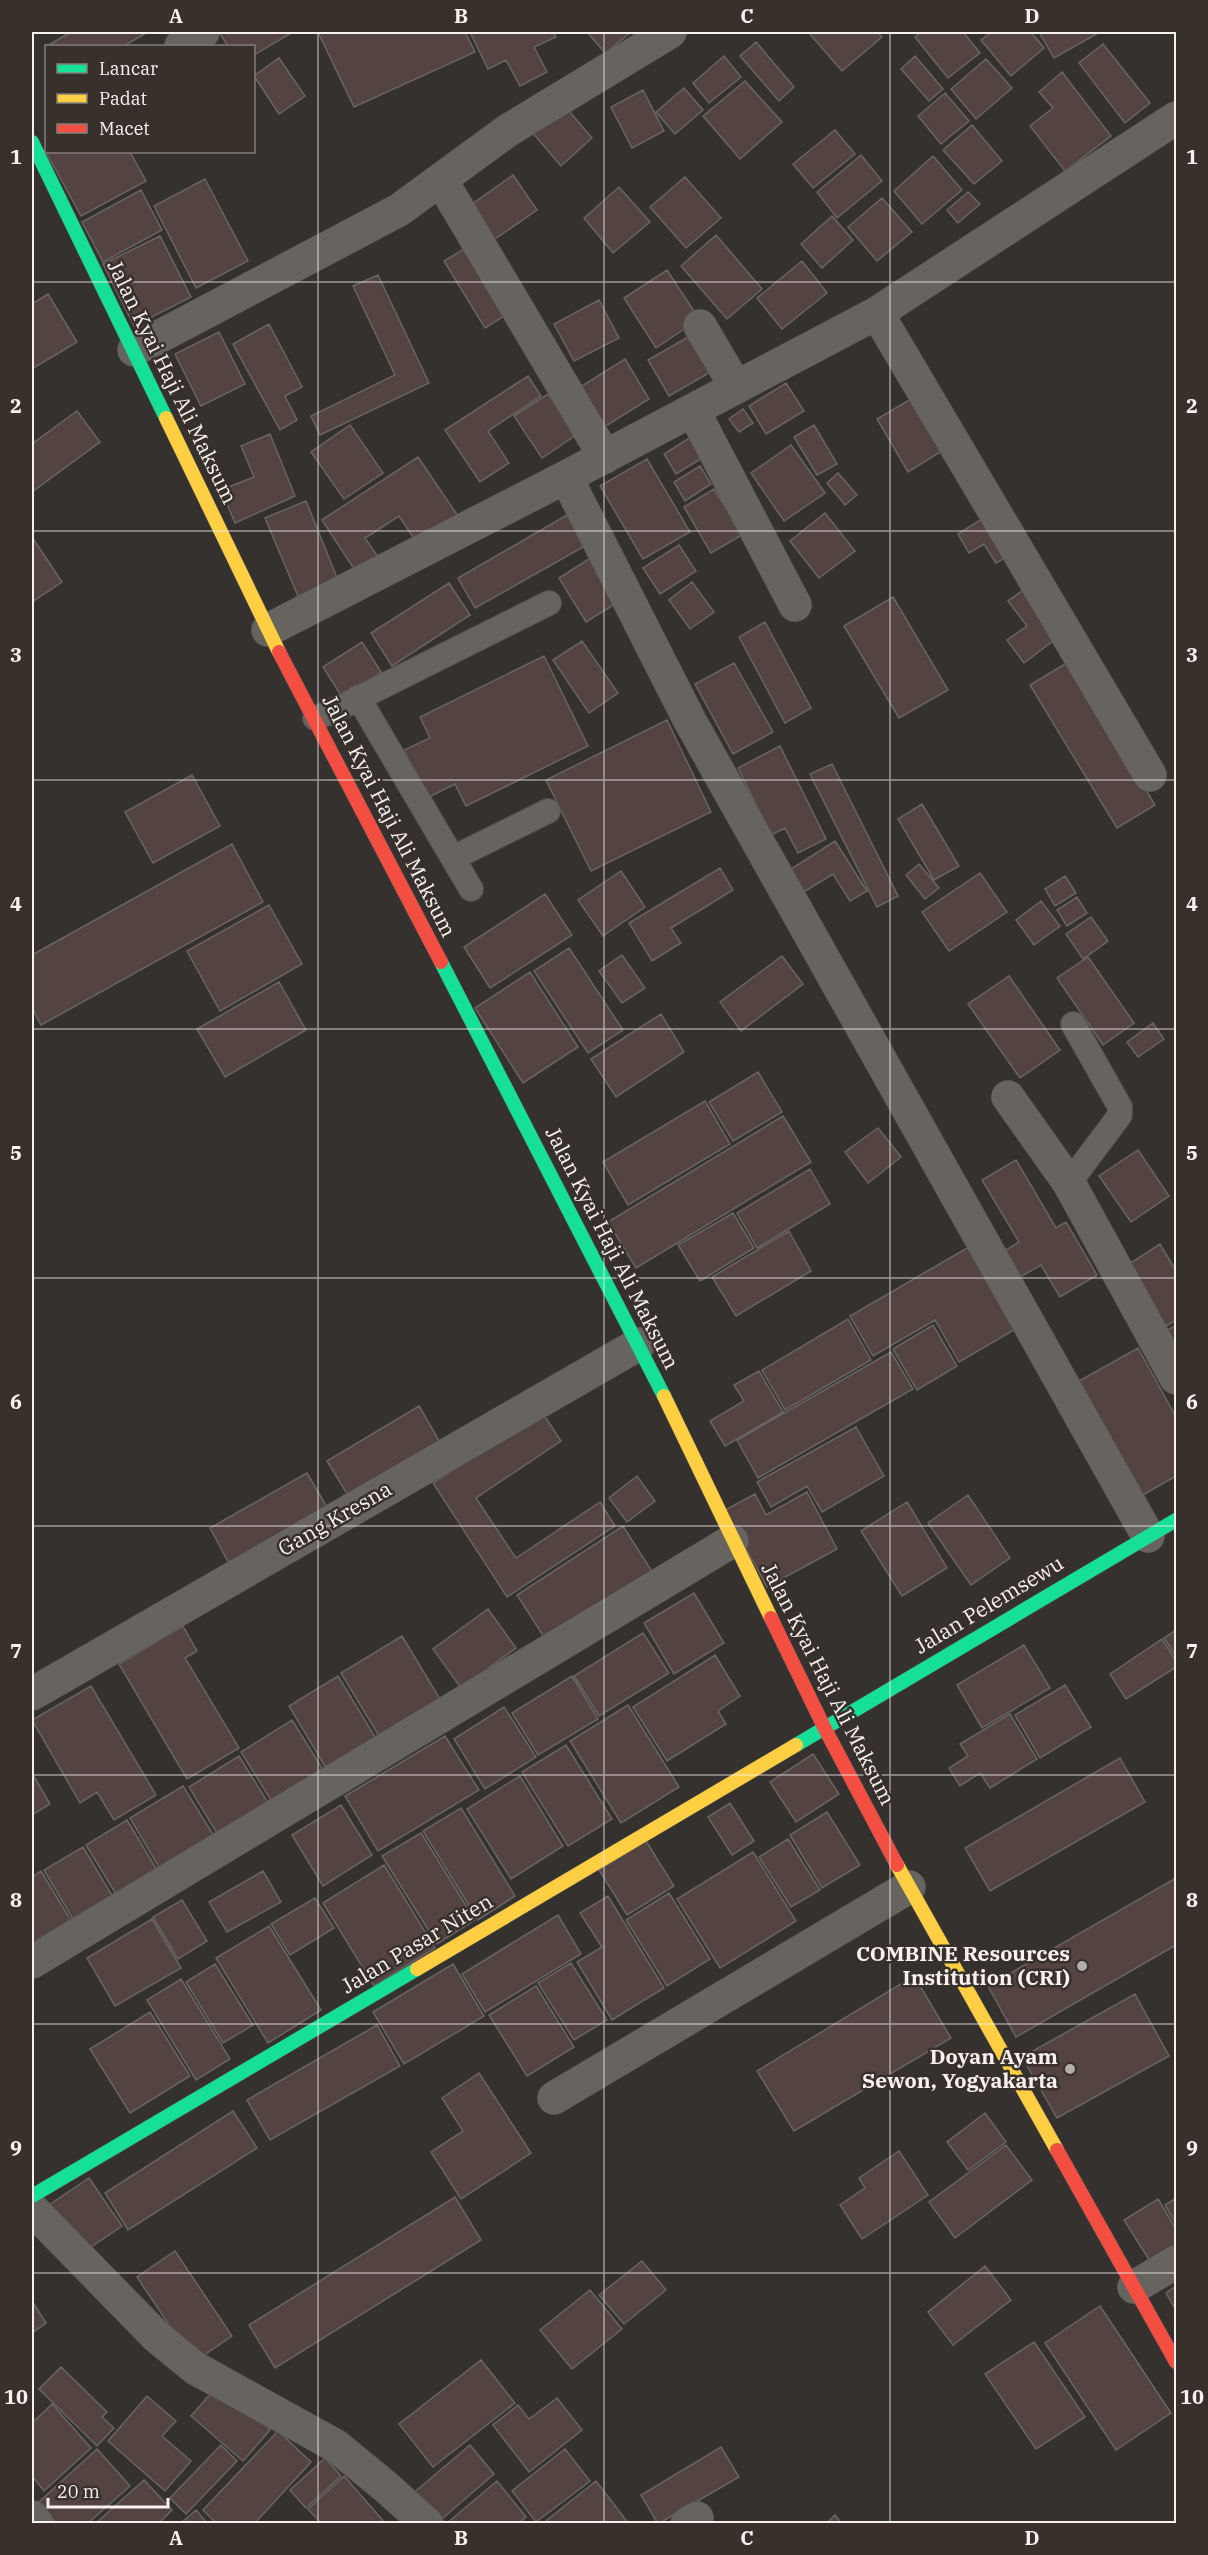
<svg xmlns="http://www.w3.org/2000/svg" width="1208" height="2555" font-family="'IBM Plex Serif',serif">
	<rect width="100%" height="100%" fill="#35312e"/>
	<path fill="#534341" stroke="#696563" stroke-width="1.5" d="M71,32h77l-24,14h-77z
		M219,32h74l-39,23v-9h-26z
		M318,32h147l10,20 -121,55z
		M470,32h83l3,5 -22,10 13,25 -27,14 -14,-26 -18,9z
		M587,32h44l-26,21z
		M808,32h69l5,5 -40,34z
		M921,32h42l17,21 -32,25 -33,-41z
		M991,32h40l13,16 -33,28 -30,-36z
		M1039,32h61l-46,26z
		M756,42l38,45 -15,14 -39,-45z
		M1103,44l47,59 -25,20 -46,-60z
		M724,56l17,21 -32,26 -16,-20z
		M915,56l28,33 -14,12 -28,-32z
		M279,58l26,38 -26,18 -25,-38z
		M986,59l26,29 -36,31 -25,-30z
		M1062,72l49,64 -46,35 -35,-45 23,-18 -14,-16z
		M745,81l37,41 -42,37 -37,-43z
		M684,88l19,22 -28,24 -19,-22z
		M643,90l21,41 -32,17 -21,-41z
		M945,93l24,28 -28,23 -23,-28z
		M563,104l29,34 -31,28 -29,-34z
		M972,125l30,36 -28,23 -31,-34z
		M835,130l20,24 -42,34 -20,-24z
		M46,152h84l16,29 -65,35z
		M861,155l21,26 -45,37 -20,-26z
		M933,156l29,34 -40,34 -28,-33z
		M513,175l24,35 -45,31 -24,-34z
		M685,177l36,41 -35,30 -36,-41z
		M205,179l43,82 -52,27 -42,-82z
		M619,187l31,35 -37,31 -29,-35z
		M141,190l21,40 -59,32 -21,-40z
		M968,192l12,12 -22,19 -11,-13z
		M882,198l30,34 -35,29 -29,-34z
		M832,216l21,24 -31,28 -21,-24z
		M716,235l46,54 -35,30 -46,-53z
		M160,236l31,61 -57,29 -31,-62z
		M469,246l40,67 -24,15 -41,-67z
		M802,261l25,32 -45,36 -25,-31z
		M667,270l32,49 -43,29 -32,-50z
		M378,275l51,108 -109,52 -9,-19 84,-41 -42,-89z
		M48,294l29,48 -45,27v-65z
		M599,300l20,38 -45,23 -20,-37z
		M269,324l33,63 -17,9 12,24 -17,10 -47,-86z
		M219,332l26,52 -44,22 -26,-52z
		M695,333l21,36 -47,27 -21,-36z
		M625,359l24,40 -48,30 -24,-40z
		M528,376l13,20 -53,35 21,32 -29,19 -35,-52z
		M786,383l18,28 -38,23 -17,-28z
		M548,394l28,41 -34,23 -28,-42z
		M911,399l31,52 -34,21 -31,-53z
		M743,409l10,14 -14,9 -10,-13z
		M77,411l23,31 -68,50v-48z
		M350,425l33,48 -39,26 -33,-47z
		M814,425l23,39 -20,11 -23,-38z
		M270,434l25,62 -60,27 -14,-33 33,-13 -13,-31z
		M691,437l13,20 -28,17 -12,-20z
		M791,445l34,48 -41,28 -33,-48z
		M418,457l42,62 -41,27 -20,-30 -34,22 13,19 -22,15 -34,-52z
		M647,459l43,73 -47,27 -43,-73z
		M700,466l11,18 -26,17 -11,-19z
		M838,473l19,22 -12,10 -18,-22z
		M714,489l28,46 -31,18 -27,-46z
		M306,501l32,79 -40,16 -33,-78z
		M825,513l30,38 -36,27 -29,-37z
		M567,515l18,31 -110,62 -17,-30z
		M988,515l24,39 -16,9 -12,-19 -15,9 -11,-19z
		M32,537l30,45 -30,20z
		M679,545l17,26 -36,23 -17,-26z
		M592,557l28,44 -34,21 -27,-44z
		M692,582l22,30 -24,17 -21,-29z
		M449,583l21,32 -78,51 -21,-33z
		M1026,588l36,46 -38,29 -17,-23 20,-14 -19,-25z
		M893,597l55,93 -49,28 -55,-92z
		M765,622l46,86 -26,15 -46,-86z
		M582,641l36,52 -29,20 -36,-53z
		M362,642l19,30 -39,25 -19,-30z
		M544,656l44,90 -122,60 -11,-22 -28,14 -23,-48 26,-12 -10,-21z
		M1070,661l85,144 -38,23 -87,-143z
		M734,663l39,69 -40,22 -38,-70z
		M667,720l44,92 -120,59 -45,-91z
		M780,746l46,93 -28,14 -13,-25 -14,7 -33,-67z
		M832,764l66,132 -21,11 -67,-133z
		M192,775l28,51 -67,37 -28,-51z
		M922,804l37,62 -25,14 -36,-61z
		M835,841l32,50 -17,10 -17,-27 -31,19 -14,-22z
		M232,844l31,58 -222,123 -9,-17v-53z
		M919,864l20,24 -14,11 -19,-24z
		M720,868l13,22 -62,38 10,15 -29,18 -23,-38z
		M621,871l24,36 -42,29 -25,-36z
		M980,873l27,39 -58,39 -27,-39z
		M1065,876l11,17 -21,13 -10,-17z
		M545,894l27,41 -82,53 -26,-41z
		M1077,897l10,16 -20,13 -10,-16z
		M1041,901l19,25 -26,19 -18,-25z
		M269,905l33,59 -82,47 -33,-60z
		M1091,917l17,24 -25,18 -17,-25z
		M569,948l54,82 -35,23 -54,-82z
		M622,955l23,33 -23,15 -23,-32z
		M782,956l21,28 -62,47 -21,-29z
		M1088,957l46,66 -31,22 -46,-67z
		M530,972l48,75 -55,36 -48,-75z
		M1009,976l51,74 -40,28 -52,-74z
		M279,982l27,48 -81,47 -28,-48z
		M661,1014l23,38 -68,45 -25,-38z
		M1153,1023l11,16 -26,18 -11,-15z
		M758,1072l24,40 -49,29 -24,-39z
		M705,1101l25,43 -102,61 -25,-43z
		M783,1116l28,46 -175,106 -28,-46z
		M878,1128l23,29 -33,26 -23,-31z
		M1138,1150l31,46 -38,26 -32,-46z
		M1016,1160l40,68 10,-6 31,53 -37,22 -19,-32 -30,17 -15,-26 23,-14 -37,-62z
		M810,1169l20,35 -73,44 -20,-35z
		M733,1213l21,35 -54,33 -22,-36z
		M789,1231l22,40 -75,45 -24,-39z
		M974,1244l47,82 -62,36 -24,-42 -62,36 -23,-40z
		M1160,1244l16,27v49l-13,8 -37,-62z
		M848,1319l23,41 -86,50 -23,-40z
		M933,1325l24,41 -40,24 -24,-41z
		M1176,1325v31l-13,-23z
		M1138,1348l38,69v59l-33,19 -64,-114z
		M891,1352l22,37 -155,89 -21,-38z
		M759,1371l24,41 -58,34 -15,-25 34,-20 -10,-16z
		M419,1406l22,38 -91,55 -23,-38z
		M542,1412l19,29 -85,57 40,60 84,-56 15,24 -108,71 -74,-114z
		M856,1427l28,49 -62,36 -15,-26 -36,21 -14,-25z
		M307,1473l24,41 -99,55 -22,-41z
		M637,1476l18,25 -28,21 -18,-24z
		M807,1492l30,57 -70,38 -42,-77 30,-16 11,21z
		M968,1495l42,63 -39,27 -43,-62z
		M907,1502l40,66 -45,28 -41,-65z
		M623,1526l32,50 -106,69 -32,-50z
		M694,1593l30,50 -50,31 -30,-51z
		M488,1609l28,39 -55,40 -28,-39z
		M183,1626l14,25 -12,7 54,90 -52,31 -68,-115z
		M1176,1630v27l-12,-19z
		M643,1633l26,40 -70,43 -25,-40z
		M402,1636l41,68 -61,37 -41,-68z
		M1162,1639l14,22v6l-50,32 -16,-25z
		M1024,1645l26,43 -68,40 -25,-43z
		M715,1655l25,41 -22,15 8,13 -59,37 -34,-54z
		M338,1676l40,66 -49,31 -40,-67z
		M572,1676l26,43 -60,36 -26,-42z
		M1065,1685l26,42 -51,31 -25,-43z
		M91,1686l65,109 -42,25 -17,-28 -17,11 -48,-83z
		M628,1705l51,82 -58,36 -51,-82z
		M504,1707l32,50 -51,32 -31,-50z
		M1010,1714l27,45 -47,29 -10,-15 -20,13 -11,-18 19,-12 -8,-12z
		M292,1720l33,53 -51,32 -33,-53z
		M445,1736l34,54 -101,61 -33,-55z
		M566,1745l46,74 -44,27 -46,-74z
		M813,1754l26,40 -43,28 -26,-40z
		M239,1756l33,53 -51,31 -32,-53z
		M1120,1758l25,44 -155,89 -25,-43z
		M32,1773l18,31 -18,11z
		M520,1776l43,70 -52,33 -44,-70z
		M183,1786l34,55 -54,33 -33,-56z
		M730,1803l24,38 -22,14 -24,-38z
		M341,1805l31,50 -49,31 -31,-51z
		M461,1808l54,88 -37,24 -55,-89z
		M827,1812l33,53 -38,23 -32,-53z
		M127,1820l33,55 -41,24 -33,-54z
		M421,1833l54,87 -38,24 -55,-88z
		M788,1839l32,51 -29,17 -32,-50z
		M646,1841l28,45 -47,29 -28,-45z
		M83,1847l33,55 -39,24 -33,-56z
		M753,1852l43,69 -76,47 -43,-69z
		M384,1865l51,83 -61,38 -51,-83z
		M41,1871l32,53 -41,24v-71z
		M263,1871l18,31 -54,30 -18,-30z
		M1176,1878v67l-160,92 -28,-51z
		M669,1893l41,66 -43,27 -41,-66z
		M608,1896l56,92 -52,32 -35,-58 25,-15 -22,-34z
		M315,1898l19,30 -44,27 -19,-31z
		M182,1900l25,41 -29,18 -25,-42z
		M558,1915l23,39 -96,58 -23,-38z
		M152,1919l29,49 -66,38 -28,-48z
		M269,1926l52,84 -53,33 -52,-85z
		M571,1963l36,57 -33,20 -36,-57z
		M215,1964l38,61 -30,18 -37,-61z
		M453,1964l31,52 -80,48 -31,-52z
		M914,1976l37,62 -157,93 -37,-60z
		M181,1979l49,80 -34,21 -49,-80z
		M536,1986l38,61 -47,29 -38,-61z
		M1135,1994l34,62 -112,62 -35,-61z
		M150,2012l40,64 -60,37 -40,-64z
		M377,2025l23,41 -130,74 -23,-40z
		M479,2073l52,80 -70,46 -30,-47 32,-21 -21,-33z
		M233,2111l24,37 -129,82 -23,-37z
		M985,2113l21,29 -38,28 -21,-28z
		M1006,2145l26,35 -77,58 -26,-36z
		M899,2151l29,44 -66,44 -22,-34 25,-17 -6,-10z
		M89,2178l33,48 -40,27 -33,-48z
		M455,2197l26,43 -206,128 -26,-43z
		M1176,2198v26l-11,-19z
		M1158,2199l18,30v23l-23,14 -29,-46z
		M175,2251l57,85 -38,26 -57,-85z
		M642,2261l24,29 -42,34 -25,-29z
		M985,2266l26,34 -58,45 -25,-33z
		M1176,2286v24l-10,-17z
		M590,2290l32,39 -50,40 -32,-39z
		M32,2301l14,22 -14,10z
		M1100,2306l71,107 -55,37 -71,-107z
		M1034,2342l51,75 -49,32 -51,-75z
		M481,2360l34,43 -82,64 -34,-43z
		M61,2367l46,45 -5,5 12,11 -17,18 -58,-57z
		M219,2384l51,46 -27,31 -52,-45z
		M147,2396l29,25 -14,15 29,25 -26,30 -57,-50z
		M557,2398l25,32 -53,42 -36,-47 25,-20 11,14z
		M52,2404l39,44 -47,43 -12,-15v-53z
		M278,2431l33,31 -57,62h-37l-14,-14z
		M221,2445l16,16 -51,53 -16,-16z
		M470,2445l24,29 -58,50 -25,-29z
		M721,2447l18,30 -81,47 -17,-29z
		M97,2449l33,37 -43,38h-30l-18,-22z
		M565,2449l25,32 -54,41 -24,-31z
		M325,2458l16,18 -35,32 -16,-18z
		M344,2476l42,48h-64l-14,-15z
		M144,2480l28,30 -14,14h-63z
		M497,2481l29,36 -8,7h-72z
		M596,2481l33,43h-87z
		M196,2510l12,14h-28z
		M835,2515l7,9h-16z"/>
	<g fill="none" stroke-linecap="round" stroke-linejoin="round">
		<defs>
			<path id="lane" d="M358,697l113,192
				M315,718l16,-6 218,-109
				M453,858l95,-47
				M1069,1183l51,-68v-8l-47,-83"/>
			<path id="street" d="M181,46l22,-14
				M441,180l164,277
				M877,313l273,462
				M700,326l36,61
				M134,350l265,-140 108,-79 163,-99
				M693,410l102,195
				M566,477l124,244 458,815
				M268,630l298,-153 311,-164 299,-195
				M1008,1097l61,86 107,195
				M32,1694l607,-350
				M32,1962l700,-421
				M554,2098l355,-211
				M32,2209l124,127 39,32 141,78 50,41 41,37
				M1134,2287l42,-25
				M32,2517l5,7
				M687,2524l10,-6"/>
			<path id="fast" d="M32,142l134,276
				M441,962l223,434
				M796,1745l380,-225
				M32,2196l385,-227"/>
			<path id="slow" d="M166,418l113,234
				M664,1396l107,222
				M897,1865l160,285
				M417,1969l379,-224"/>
			<path id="jam" d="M279,652l162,310
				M771,1618l53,109 73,138
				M1057,2150l119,212"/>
		</defs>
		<use href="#lane" stroke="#514d4a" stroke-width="26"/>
		<use href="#street" stroke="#514d4a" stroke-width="34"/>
		<use href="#fast" stroke="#514d4a" stroke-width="15"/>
		<use href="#slow" stroke="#514d4a" stroke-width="15"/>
		<use href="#jam" stroke="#514d4a" stroke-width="15"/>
		<use href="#lane" stroke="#676460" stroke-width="24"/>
		<use href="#street" stroke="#676460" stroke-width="33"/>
		<use href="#fast" stroke="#16e098" stroke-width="14"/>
		<use href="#slow" stroke="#ffcf43" stroke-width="14"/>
		<use href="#jam" stroke="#f24e42" stroke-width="14"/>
	</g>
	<path fill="none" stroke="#f7f2ee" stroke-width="1.5" stroke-opacity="0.55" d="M318,32v2492M604,32v2492M890,32v2492M32,282h1144M32,531h1144M32,780h1144M32,1029h1144M32,1278h1144M32,1526h1144M32,1775h1144M32,2024h1144M32,2273h1144"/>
	<g fill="#b3aeab" stroke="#38302b" stroke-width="2">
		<circle cx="1082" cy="1966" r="6"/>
		<circle cx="1070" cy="2069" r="6"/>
	</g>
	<g text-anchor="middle" stroke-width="5" stroke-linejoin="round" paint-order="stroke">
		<g font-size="21" fill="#f7f2ee" stroke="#38302b">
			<text transform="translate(172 382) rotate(64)" y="7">Jalan Kyai Haji Ali Maksum</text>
			<text transform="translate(389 816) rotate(63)" y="7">Jalan Kyai Haji Ali Maksum</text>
			<text transform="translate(612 1248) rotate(63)" y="7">Jalan Kyai Haji Ali Maksum</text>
			<text transform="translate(335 1519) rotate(-30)" y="7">Gang Kresna</text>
			<text transform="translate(989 1605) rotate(-31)" y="7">Jalan Pelemsewu</text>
			<text transform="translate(828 1684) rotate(63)" y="7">Jalan Kyai Haji Ali Maksum</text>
			<text transform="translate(417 1944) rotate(-31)" y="7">Jalan Pasar Niten</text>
		</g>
		<g font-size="21" font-weight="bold" fill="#f7f2ee" stroke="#38302b" text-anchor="end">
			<text x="1070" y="1961">COMBINE Resources<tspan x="1070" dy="24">Institution (CRI)</tspan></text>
			<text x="1058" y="2064">Doyan Ayam<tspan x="1058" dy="24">Sewon, Yogyakarta</tspan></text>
		</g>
	</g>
	<rect width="1208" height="2555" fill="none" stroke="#38302b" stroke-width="66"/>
	<rect x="45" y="45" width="210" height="108" fill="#38302b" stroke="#847e79" stroke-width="1.5"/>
	<rect x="57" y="64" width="30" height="9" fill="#16e098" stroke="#847e79" stroke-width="1.5"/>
	<text x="99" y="75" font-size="18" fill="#f7f2ee">Lancar</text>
	<rect x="57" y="94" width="30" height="9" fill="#ffcf43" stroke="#847e79" stroke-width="1.5"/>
	<text x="99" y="105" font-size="18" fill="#f7f2ee">Padat</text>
	<rect x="57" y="124" width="30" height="9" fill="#f24e42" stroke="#847e79" stroke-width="1.5"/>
	<text x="99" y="135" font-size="18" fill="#f7f2ee">Macet</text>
	<path d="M48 2498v9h120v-9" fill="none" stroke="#f7f2ee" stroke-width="3"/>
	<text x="57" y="2498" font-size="18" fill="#f7f2ee" stroke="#38302b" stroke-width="4.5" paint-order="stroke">20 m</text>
	<rect x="33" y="33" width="1142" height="2489" fill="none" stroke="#f7f2ee" stroke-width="2"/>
	<g font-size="20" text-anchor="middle" font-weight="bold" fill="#f7f2ee">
		<text x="176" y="23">A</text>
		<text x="461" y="23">B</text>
		<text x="747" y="23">C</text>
		<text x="1032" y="23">D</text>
		<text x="16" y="164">1</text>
		<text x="1192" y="164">1</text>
		<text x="16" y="413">2</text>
		<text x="1192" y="413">2</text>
		<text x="16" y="662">3</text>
		<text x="1192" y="662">3</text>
		<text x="16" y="911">4</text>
		<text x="1192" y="911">4</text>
		<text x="16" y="1160">5</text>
		<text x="1192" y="1160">5</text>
		<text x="16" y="1409">6</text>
		<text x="1192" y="1409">6</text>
		<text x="16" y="1658">7</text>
		<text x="1192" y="1658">7</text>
		<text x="16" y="1907">8</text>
		<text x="1192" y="1907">8</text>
		<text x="16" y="2155">9</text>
		<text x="1192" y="2155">9</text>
		<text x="16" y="2404">10</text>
		<text x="1192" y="2404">10</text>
		<text x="176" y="2545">A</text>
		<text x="461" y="2545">B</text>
		<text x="747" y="2545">C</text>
		<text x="1032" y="2545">D</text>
	</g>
</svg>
